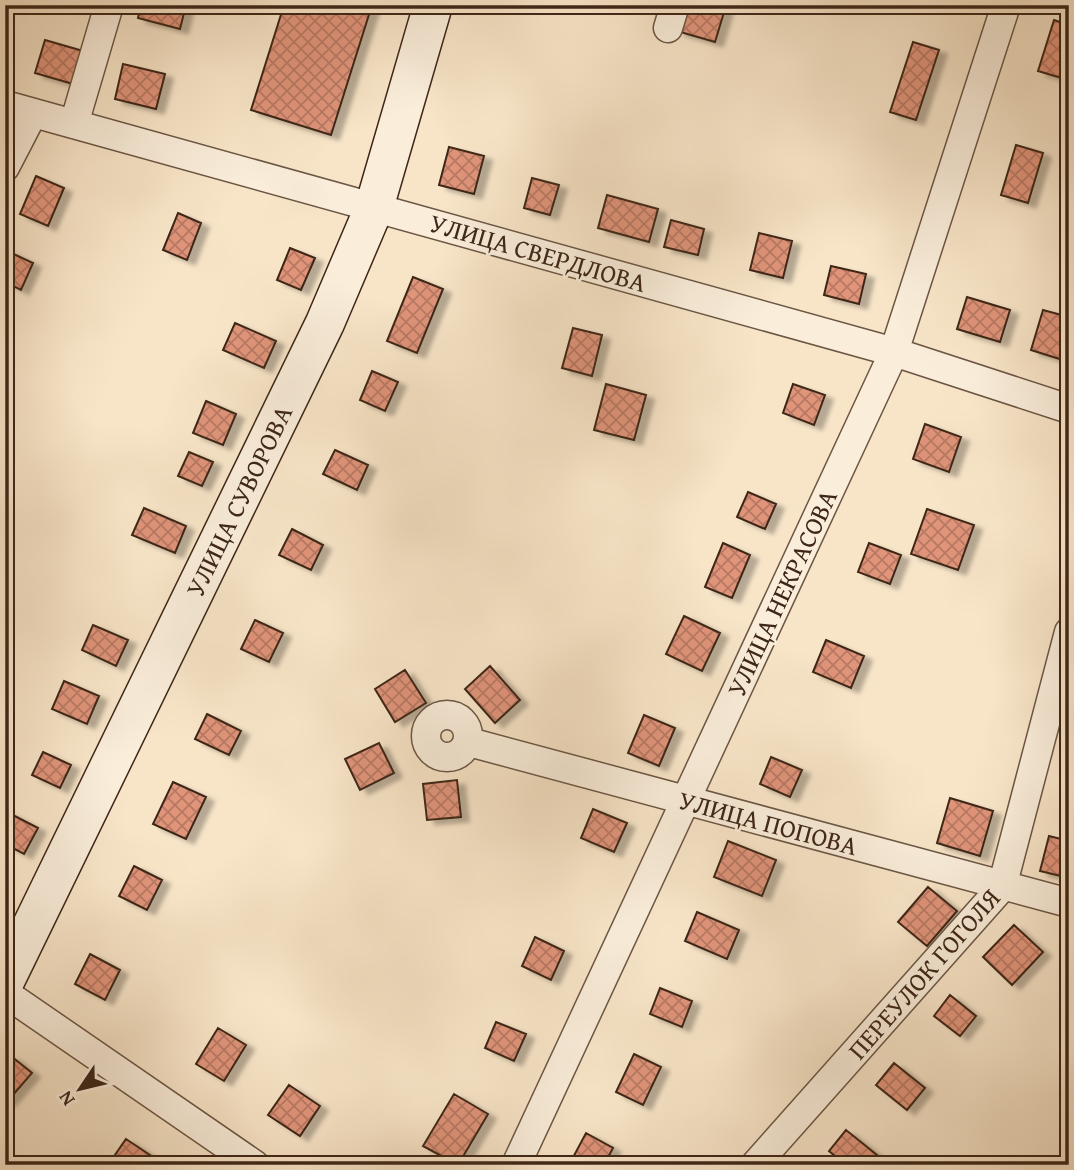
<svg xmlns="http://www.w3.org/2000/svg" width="1074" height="1170" font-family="'Gentium Book Plus',serif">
	<defs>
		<pattern id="building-cross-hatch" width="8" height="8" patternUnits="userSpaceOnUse" patternTransform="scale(1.75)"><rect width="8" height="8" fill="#e0947a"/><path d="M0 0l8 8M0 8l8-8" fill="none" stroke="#b77963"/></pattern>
		<filter id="shadow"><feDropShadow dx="8" dy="4.5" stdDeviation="2" flood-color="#0004"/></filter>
	</defs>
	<rect width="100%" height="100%" fill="#f8e5c8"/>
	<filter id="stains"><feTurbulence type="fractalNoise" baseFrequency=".00286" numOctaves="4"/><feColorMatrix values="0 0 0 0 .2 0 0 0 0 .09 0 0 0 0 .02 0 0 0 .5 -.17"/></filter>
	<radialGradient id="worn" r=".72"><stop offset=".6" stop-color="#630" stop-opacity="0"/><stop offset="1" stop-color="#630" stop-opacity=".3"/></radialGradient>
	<path fill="url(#building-cross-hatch)" stroke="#3e2718" stroke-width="2" filter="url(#shadow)" d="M141,5h45l-6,24 -42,-11z
		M284,5h88l-41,130 -80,-25z
		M684,5h29l12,4 -10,33 -38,-11z
		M1054,20l15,5v42l-4,12 -27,-8z
		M45,40l38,11 -10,33 -38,-11z
		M913,42l26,8 -23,70 -26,-8z
		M123,64l42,10 -9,35 -41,-10z
		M1016,145l27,8 -15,50 -27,-8z
		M449,147l35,9 -10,38 -35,-9z
		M36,176l28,12 -16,38 -28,-12z
		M532,178l27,7 -9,30 -26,-7z
		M607,195l51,14 -9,33 -51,-14z
		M178,213l23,10 -14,37 -24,-10z
		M671,220l33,9 -6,26 -34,-8z
		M759,233l33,8 -9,37 -33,-8z
		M290,248l25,10 -14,32 -24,-10z
		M5,250l28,13 -12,27 -16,-8z
		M831,266l35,8 -7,30 -35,-9z
		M413,277l30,12 -26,64 -30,-12z
		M967,297l43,13 -10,32 -43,-13z
		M1043,310l26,7v37l-3,7 -35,-11z
		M235,323l41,18 -12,27 -41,-18z
		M573,328l29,7 -10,41 -30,-8z
		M372,371l26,11 -13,29 -25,-11z
		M606,384l40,11 -12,45 -40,-10z
		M793,384l32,11 -11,30 -31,-12z
		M206,401l30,13 -13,31 -30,-12z
		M925,424l36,13 -12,35 -36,-13z
		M335,450l33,15 -11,25 -34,-16z
		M189,452l24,10 -11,24 -24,-10z
		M748,492l28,12 -11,25 -28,-12z
		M144,508l42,18 -11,27 -43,-18z
		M927,509l47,16 -16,45 -47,-16z
		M292,529l31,16 -12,25 -32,-15z
		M723,543l27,12 -18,43 -27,-11z
		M869,543l32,12 -11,29 -32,-12z
		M684,616l36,17 -18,38 -36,-17z
		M255,620l28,13 -14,29 -28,-13z
		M93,625l35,15 -12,26 -34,-16z
		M826,640l38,16 -13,32 -38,-16z
		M490,666l30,34 -25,23 -30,-34z
		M405,670l21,33 -31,19 -20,-33z
		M64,681l35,15 -12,28 -35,-15z
		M207,714l34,17 -12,24 -34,-16z
		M644,715l31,13 -16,38 -31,-13z
		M379,743l15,30 -34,17 -15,-31z
		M43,752l28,13 -11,23 -28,-13z
		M771,757l31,13 -12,27 -30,-13z
		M457,780l4,37 -34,3 -4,-36z
		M173,782l33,15 -20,42 -33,-15z
		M950,798l43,13 -13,45 -43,-13z
		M593,809l34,14 -13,29 -33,-14z
		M5,811l33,17 -14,26 -19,-10z
		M1049,836l20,5v37l-29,-7z
		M728,841l48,19 -14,36 -48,-19z
		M134,866l28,14 -15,30 -28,-14z
		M928,887l29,24 -30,35 -29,-24z
		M697,912l42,18 -12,29 -42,-18z
		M1014,925l29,27 -31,33 -29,-28z
		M535,937l29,14 -13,29 -29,-14z
		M90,954l30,16 -15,30 -30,-16z
		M660,988l32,13 -10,26 -32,-13z
		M950,995l26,21 -16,20 -26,-20z
		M496,1022l30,12 -12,27 -29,-13z
		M218,1028l28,17 -22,36 -28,-17z
		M634,1054l27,13 -18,38 -27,-13z
		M11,1056l21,17 -25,29 -2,-1v-38z
		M894,1063l31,25 -18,22 -31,-25z
		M289,1085l31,21 -20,30 -32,-21z
		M454,1094l34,20 -30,51 -35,-19z
		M846,1130l31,25 -8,10h-23l-17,-14z
		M586,1133l27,15 -9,17h-35z
		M126,1139l27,18 -5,8h-40z"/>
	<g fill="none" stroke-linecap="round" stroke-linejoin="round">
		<defs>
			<path id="street" d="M668,28l7,-23
				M5,105l889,247 175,57
				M74,124l35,-119
				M5,167l28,-54
				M426 736a21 21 0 1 1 42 0a21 21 0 1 1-42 0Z
				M469,742l600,161
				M5,993l250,172
				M516,1165l378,-813 112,-347
				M755,1165l247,-278 67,-255"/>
			<path id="secondary" d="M5,981l320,-658 49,-115 59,-203"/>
		</defs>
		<use href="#street" stroke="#6c5644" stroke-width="31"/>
		<use href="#secondary" stroke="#3e2718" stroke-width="41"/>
		<use href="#street" stroke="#faeedb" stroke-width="28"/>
		<use href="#secondary" stroke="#faeedb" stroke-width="38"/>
	</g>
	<g text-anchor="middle" stroke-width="5" stroke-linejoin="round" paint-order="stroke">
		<g font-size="26" fill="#3e2718" stroke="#faeedb">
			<text transform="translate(538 253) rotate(16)" y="9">УЛИЦА СВЕРДЛОВА</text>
			<text transform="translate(239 501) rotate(-64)" y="9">УЛИЦА СУВОРОВА</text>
			<text transform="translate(782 593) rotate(-65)" y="9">УЛИЦА НЕКРАСОВА</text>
			<text transform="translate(768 823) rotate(15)" y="9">УЛИЦА ПОПОВА</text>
			<text transform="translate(924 974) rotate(-49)" y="9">ПЕРЕУЛОК ГОГОЛЯ</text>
		</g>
	</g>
	<rect width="1074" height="1170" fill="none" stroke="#f8e5c8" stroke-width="28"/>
	<rect x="7" y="7" width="1060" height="1156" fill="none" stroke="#3e2718" stroke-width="3.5"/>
	<rect x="14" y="14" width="1046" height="1142" fill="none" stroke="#3e2718" stroke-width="2"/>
	<g transform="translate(80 1089) rotate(235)" stroke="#faeedb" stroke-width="5" paint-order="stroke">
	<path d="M0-5L12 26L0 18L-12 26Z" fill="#3e2718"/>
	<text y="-10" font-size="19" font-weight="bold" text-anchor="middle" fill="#3e2718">N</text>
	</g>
	<rect width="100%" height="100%" filter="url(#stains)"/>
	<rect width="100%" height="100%" fill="url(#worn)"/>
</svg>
